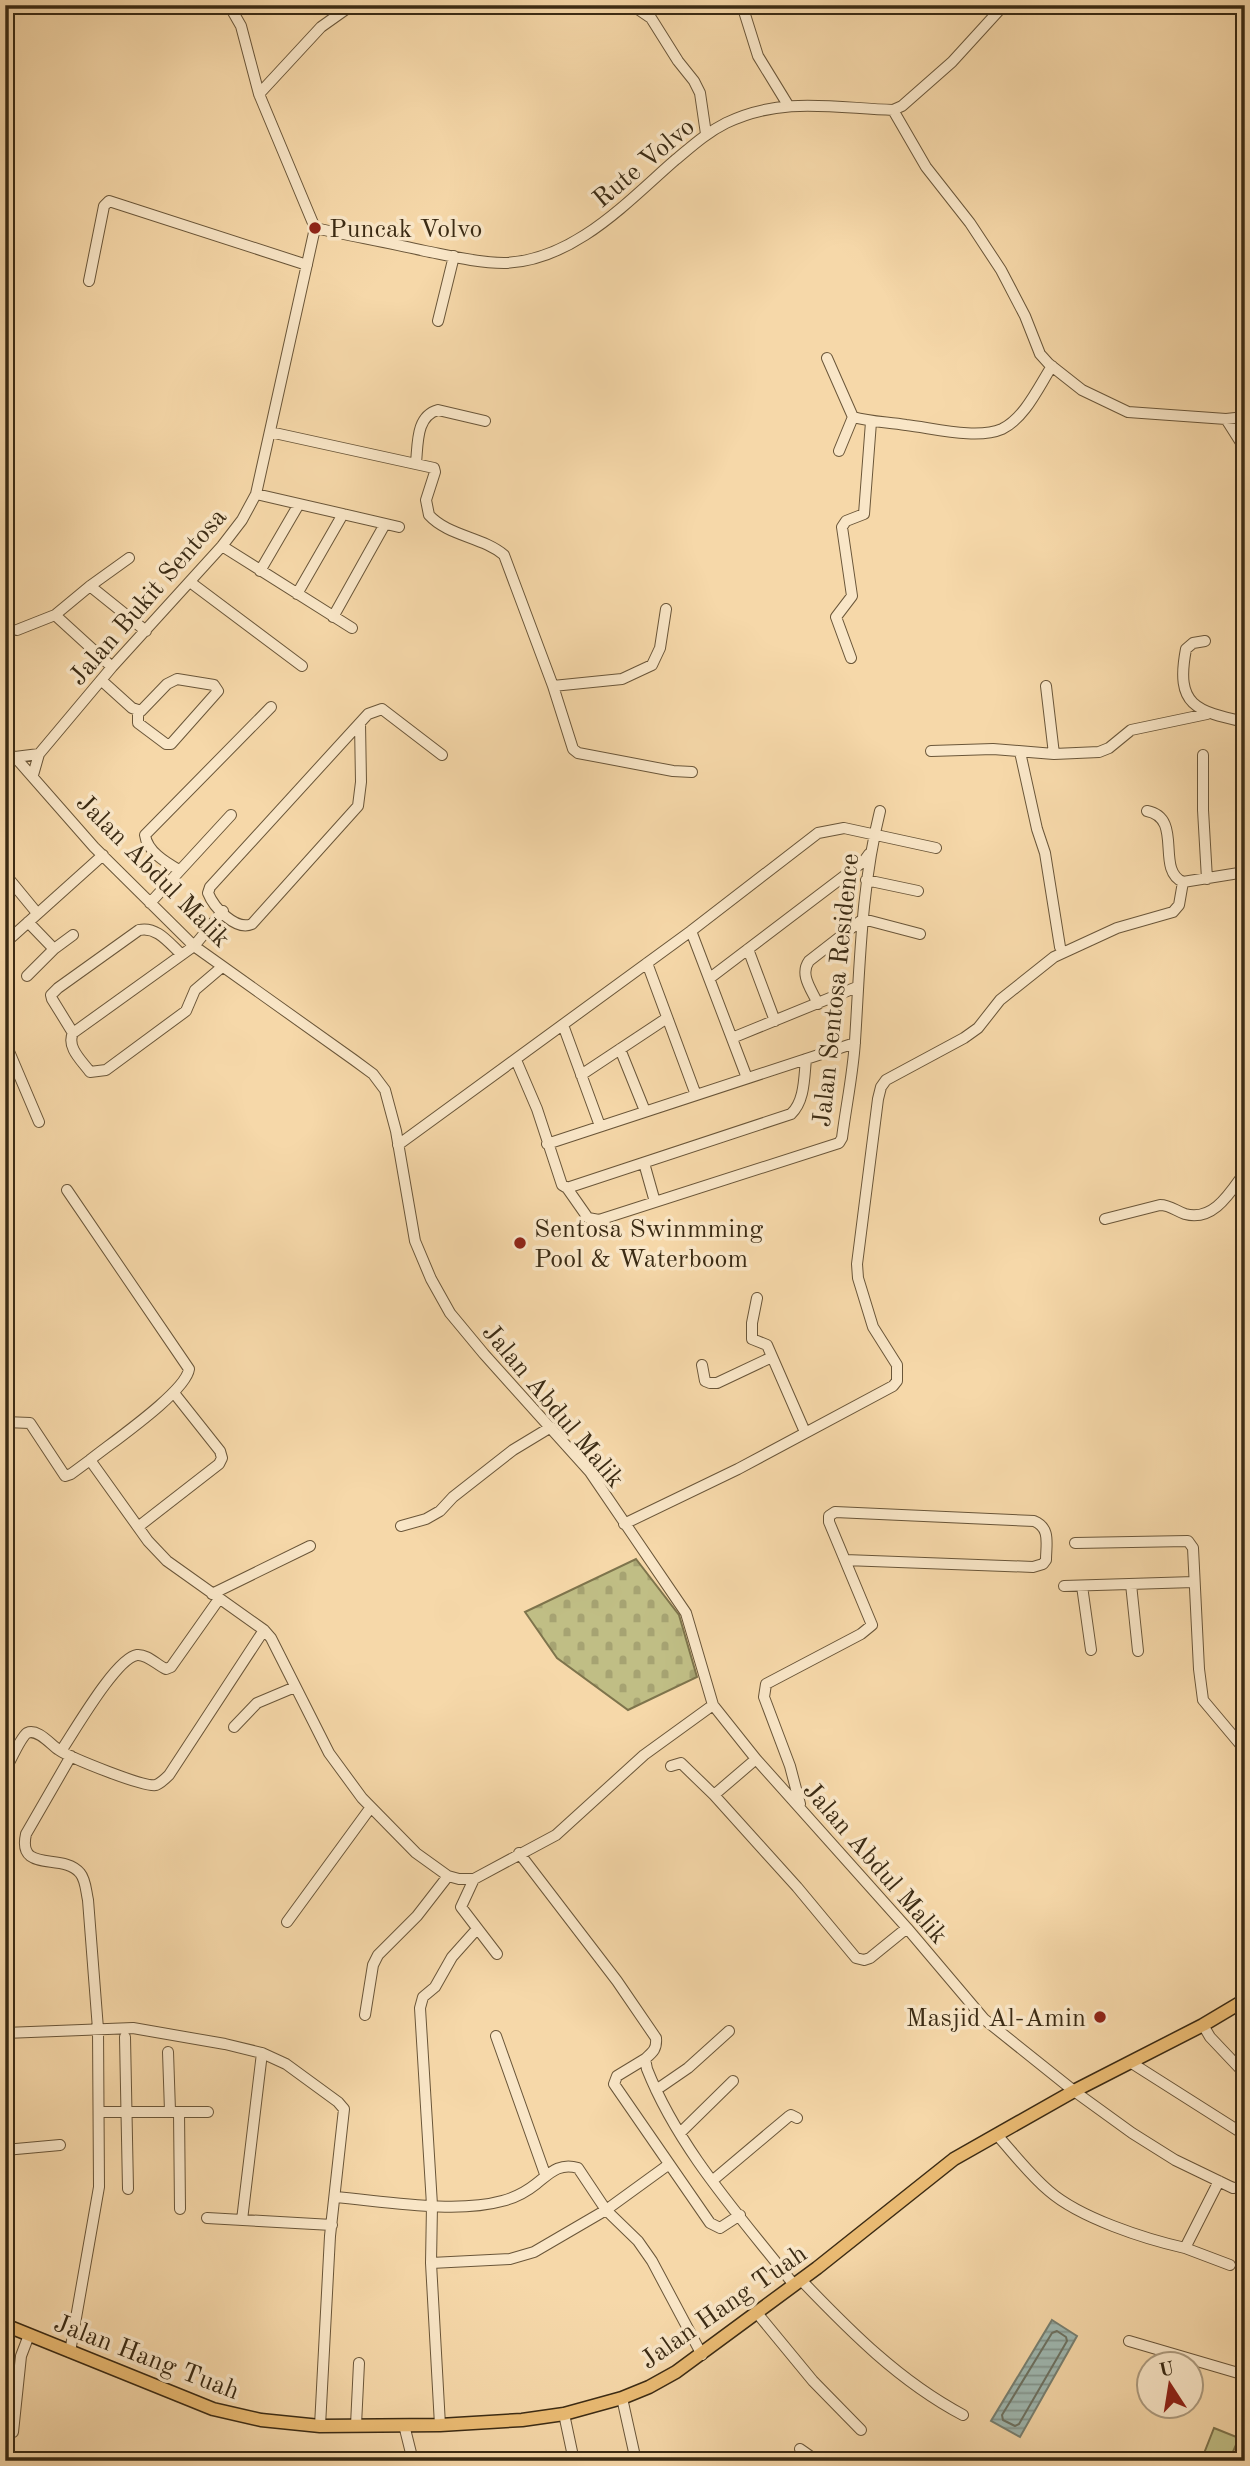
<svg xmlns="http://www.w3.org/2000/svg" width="1250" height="2466" font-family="'Old Standard TT',serif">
	<defs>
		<pattern id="cemetery-stones" width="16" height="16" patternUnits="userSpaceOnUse" patternTransform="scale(1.75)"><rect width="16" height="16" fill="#c0be85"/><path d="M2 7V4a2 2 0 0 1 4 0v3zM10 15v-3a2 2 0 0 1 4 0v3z" fill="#a6a372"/></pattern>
		<pattern id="water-rules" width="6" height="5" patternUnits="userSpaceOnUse" patternTransform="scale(1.75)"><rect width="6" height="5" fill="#9fb8b1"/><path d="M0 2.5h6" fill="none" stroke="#83968f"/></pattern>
	</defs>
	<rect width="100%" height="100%" fill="#f6d8a9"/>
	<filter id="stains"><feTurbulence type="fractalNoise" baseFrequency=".00286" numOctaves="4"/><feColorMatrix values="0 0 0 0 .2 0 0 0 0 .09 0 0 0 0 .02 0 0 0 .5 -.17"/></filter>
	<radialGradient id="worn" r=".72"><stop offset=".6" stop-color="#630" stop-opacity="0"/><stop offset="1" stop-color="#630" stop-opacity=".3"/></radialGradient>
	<path fill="#c0be85" stroke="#7e744c" stroke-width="2" d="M1214,2428l25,10 -10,23h-28z"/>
	<path fill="url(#cemetery-stones)" stroke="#7e744c" stroke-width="2" d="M636,1559l43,56 18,62 -69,33 -71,-52 -32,-46z"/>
	<path fill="url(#water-rules)" stroke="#778072" stroke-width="2" d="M1052,2320l25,16 -57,101 -29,-16z"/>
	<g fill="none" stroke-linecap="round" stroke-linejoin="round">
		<path stroke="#6d7262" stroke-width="2" d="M1057,2331l9,6 1,4 -48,83 -4,2 -12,-6 -1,-5 50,-82z"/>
		<defs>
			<path id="minor" d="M229,5l12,21 18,68 56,134
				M632,5l19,13 27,43 16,20 6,12 6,41
				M742,5l16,51 30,49
				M259,94l62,-67 31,-22
				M893,110l33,57 44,56 31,47 24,46 15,38 9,10 33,26 46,22 98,7 19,-2
				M315,228c37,8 74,15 110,23 25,5 53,12 79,12 69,-2 122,-60 170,-102 17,-14 32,-28 52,-38 56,-27 108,-15 167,-13l9,-4 50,-44 52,-57
				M89,281l15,-75 5,-5 198,64
				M438,321l16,-65
				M827,358l26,59 -14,34
				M853,417c18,5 35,5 53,8 27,3 71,15 96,4 23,-11 37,-43 50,-63
				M1226,419l19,30
				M270,432l164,36 1,4 -9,28 3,15c19,21 54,22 75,40l49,131 20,63 5,4 95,18 19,1
				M416,463c2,-20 0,-47 22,-53l47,11
				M256,494l143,33
				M222,546l130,82
				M260,571l39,-67
				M190,582l112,84
				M90,586l56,45
				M297,594l46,-80
				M55,615l57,52
				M333,617l52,-93
				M17,630l38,-15 35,-29 39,-28
				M1205,641l-12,2 -7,6c-11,57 10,62 59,73
				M851,658l-15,-41 16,-21 -10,-69 4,-6 18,-7 7,-92
				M101,680l31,28 9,3 26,-27 10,-5 37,6 4,6 -47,53h-5l-28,-21v-12
				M553,686l69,-7 30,-14 8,-17 6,-39
				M1046,686l8,68
				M1243,721l2,19
				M360,723l1,59 -3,24 -106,118c-16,7 -38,-16 -44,-31l2,-6 158,-173 14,-5 60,46
				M931,751l62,-2 61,5 45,-2 10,-4 22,-18 76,-16
				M1020,752l17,77 8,24 15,94 3,5
				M5,755l10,2 24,-3
				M1203,755v55l4,69
				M15,757l79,90 100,99 160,114 19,14 12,16 11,41 19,110 16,38 19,34 34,41 106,118 96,141 27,92 43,54 151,169 77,91 90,72 58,42 43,27 58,28 12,-1
				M33,775l6,-21 73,-87 110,-121 20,-26 14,-26 59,-266
				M1147,811c37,7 8,59 36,71
				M179,870c-14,-8 -32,-19 -34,-35l126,-128
				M9,879l28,34
				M866,880l52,11
				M150,903l81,-88
				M691,931l56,147
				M5,943l98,-88
				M54,949l19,-14
				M748,949l27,72
				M647,963l49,132
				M222,967l-27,23 -9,21 -80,59 -16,2c-8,-11 -24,-25 -17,-39l121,-87 29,-35
				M27,976l27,-27 -26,-27
				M710,978l154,-117 5,-7
				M818,1004c-6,-14 -19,-29 -9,-43l54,-42 57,15
				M563,1025l37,101
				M73,1033l-21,-34 -1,-4 7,-7 81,-58c18,-4 30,13 42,24
				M732,1038l125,-51
				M5,1042l34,80
				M620,1049l25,62
				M516,1060l21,49 25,76 5,3 224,-74c14,-13 13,-37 15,-55
				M581,1075l86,-57
				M547,1144l308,-101
				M398,1145l293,-214 127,-98 26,-5 92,20
				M644,1163l11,39
				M567,1188l21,30 11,2 240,-77 3,-5c4,-32 11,-64 13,-97 5,-77 6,-154 25,-230
				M67,1190l122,179c-3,23 -78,74 -99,91
				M1105,1219l55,-14c10,0 16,6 25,9 29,8 46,-23 60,-42
				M757,1298l-5,25v16l15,6 38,87
				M702,1365l3,16 5,2h7l55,-26
				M5,1422l25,1 35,53 6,-2 19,-14 58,81 19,20 97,69 7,8 58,115 33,45 54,55 32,23 11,3h15l82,-44 88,-80 69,-50
				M624,1524l114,-55 155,-83 4,-5v-16l-24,-38 -15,-49 -1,-14 21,-165 3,-12 5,-7 78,-42 14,-10 22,-28 54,-43 63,-29 56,-16 6,-7 4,-23 62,-10
				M401,1526l25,-7 14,-8 13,-14 60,-47 38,-23
				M138,1527l81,-63 3,-6 -2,-7 -46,-58
				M1075,1543l113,-2 5,7 6,121 4,31 42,50
				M1131,1584l7,67
				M1064,1586l130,-4
				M1082,1586l9,64
				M212,1594l98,-48
				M234,1727l23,-24 38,-16
				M61,1751c13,-19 55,-93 76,-96 10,-1 20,10 29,14l5,-2 48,-68
				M756,1759l-42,36 83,92 59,71 8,2 6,-2 37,-30
				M671,1766l10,-3 33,32
				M5,1771c4,-8 16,-34 22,-38 11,-5 24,12 32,17 12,8 86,38 97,35 5,-2 9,-6 13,-10l95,-145
				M800,1804l-10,-38 -26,-69 2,-13 95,-50 11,-9 -43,-103v-6l6,-4 199,9c17,7 12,23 12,39l-3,4 -10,3 -188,-7
				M519,1853l98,128 39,57c1,11 -3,14 -11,21l2,10c32,81 94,148 147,216
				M474,1879l-13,28 36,47
				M287,1922l84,-115
				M365,2015l8,-50 5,-10 39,-39 31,-40
				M1203,2025l7,12 35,37
				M5,2033l128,-5 92,16 37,9 24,11 52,38 6,7 -14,127 -10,190
				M496,2036l49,138
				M125,2037l3,152
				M168,2052l2,59
				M645,2059l-28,17 -3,8 96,139 10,5 20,-13
				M1130,2062l115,73
				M656,2090l32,-22 41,-37
				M100,2112h108
				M179,2112l1,97
				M680,2133l53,-52
				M997,2135c17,19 33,40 52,56 31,27 96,48 136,57l34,-67
				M5,2150l55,-5
				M712,2181l76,-64 3,-2 6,3
				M335,2197c48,4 121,17 167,4 12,-3 24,-9 34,-17 13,-10 23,-22 42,-16l28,42 32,31 14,20 50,94
				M207,2218l125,7
				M242,2220l20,-167
				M1185,2248l45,17
				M431,2263l79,-4 24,-7 72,-42 62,-45
				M801,2280c49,51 98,101 162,135
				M757,2313l56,68 48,49
				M1129,2341l116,34
				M70,2352l29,-165 -1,-158 -10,-129c-2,-8 -2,-20 -8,-27 -17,-21 -63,1 -54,-39l45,-78
				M622,2398l14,63
				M564,2414l10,47
				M356,2425l3,-62
				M404,2425l9,36
				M440,2425l-9,-162 1,-58 -12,-197 3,-11 12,-10 17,-30 25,-28
				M13,2432l8,-76 8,-21
				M800,2449l17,12"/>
			<path id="major" d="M5,2325l208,84 48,11 59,6 120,-1 82,-5 42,-6 58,-16 27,-11 27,-15 141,-104 137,-109 120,-68 129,-66 42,-25"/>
		</defs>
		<use href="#minor" stroke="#6a5639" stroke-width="12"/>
		<use href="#major" stroke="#3b2b14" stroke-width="15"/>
		<use href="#minor" stroke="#f9e6c7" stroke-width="10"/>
		<use href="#major" stroke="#ebbc74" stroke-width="12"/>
	</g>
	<g fill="#8f2418" stroke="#f9e6c7" stroke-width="2.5">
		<circle cx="315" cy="228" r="7"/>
		<circle cx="520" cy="1243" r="7"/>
		<circle cx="1100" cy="2017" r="7"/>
	</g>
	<g text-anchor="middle" stroke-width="7" stroke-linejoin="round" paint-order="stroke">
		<g font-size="26" fill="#3b2b14" stroke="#f9e6c7">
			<text transform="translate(643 162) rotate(-40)" y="9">Rute Volvo</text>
			<text transform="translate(147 596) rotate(-49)" y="9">Jalan Bukit Sentosa</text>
			<text transform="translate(154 870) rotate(45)" y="9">Jalan Abdul Malik</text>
			<text transform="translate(835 990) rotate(-84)" y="9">Jalan Sentosa Residence</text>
			<text transform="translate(554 1405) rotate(50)" y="9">Jalan Abdul Malik</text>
			<text transform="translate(876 1862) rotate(49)" y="9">Jalan Abdul Malik</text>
			<text transform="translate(723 2306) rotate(-35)" y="9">Jalan Hang Tuah</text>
			<text transform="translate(147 2356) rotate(21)" y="9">Jalan Hang Tuah</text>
		</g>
		<g font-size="26" fill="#3b2b14" stroke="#f9e6c7" text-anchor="start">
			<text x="329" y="237">Puncak Volvo</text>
			<text x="534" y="1237">Sentosa Swinmming<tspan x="534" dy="30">Pool &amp; Waterboom</tspan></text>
			<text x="1086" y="2026" text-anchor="end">Masjid Al-Amin</text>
		</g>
	</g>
	<rect width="1250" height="2466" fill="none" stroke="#f6d8a9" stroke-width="28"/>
	<rect x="7" y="7" width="1236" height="2452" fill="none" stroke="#3b2b14" stroke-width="3.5"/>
	<rect x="14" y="14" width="1222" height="2438" fill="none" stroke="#3b2b14" stroke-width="2"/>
	<g transform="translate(1170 2385) rotate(348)"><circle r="33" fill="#f9e6c7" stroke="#ad9b7f" stroke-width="2"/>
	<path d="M0-5L12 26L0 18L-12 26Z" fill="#8f2418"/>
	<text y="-10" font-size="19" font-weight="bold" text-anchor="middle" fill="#3b2b14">U</text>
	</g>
	<rect width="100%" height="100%" filter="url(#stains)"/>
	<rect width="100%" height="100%" fill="url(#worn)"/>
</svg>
